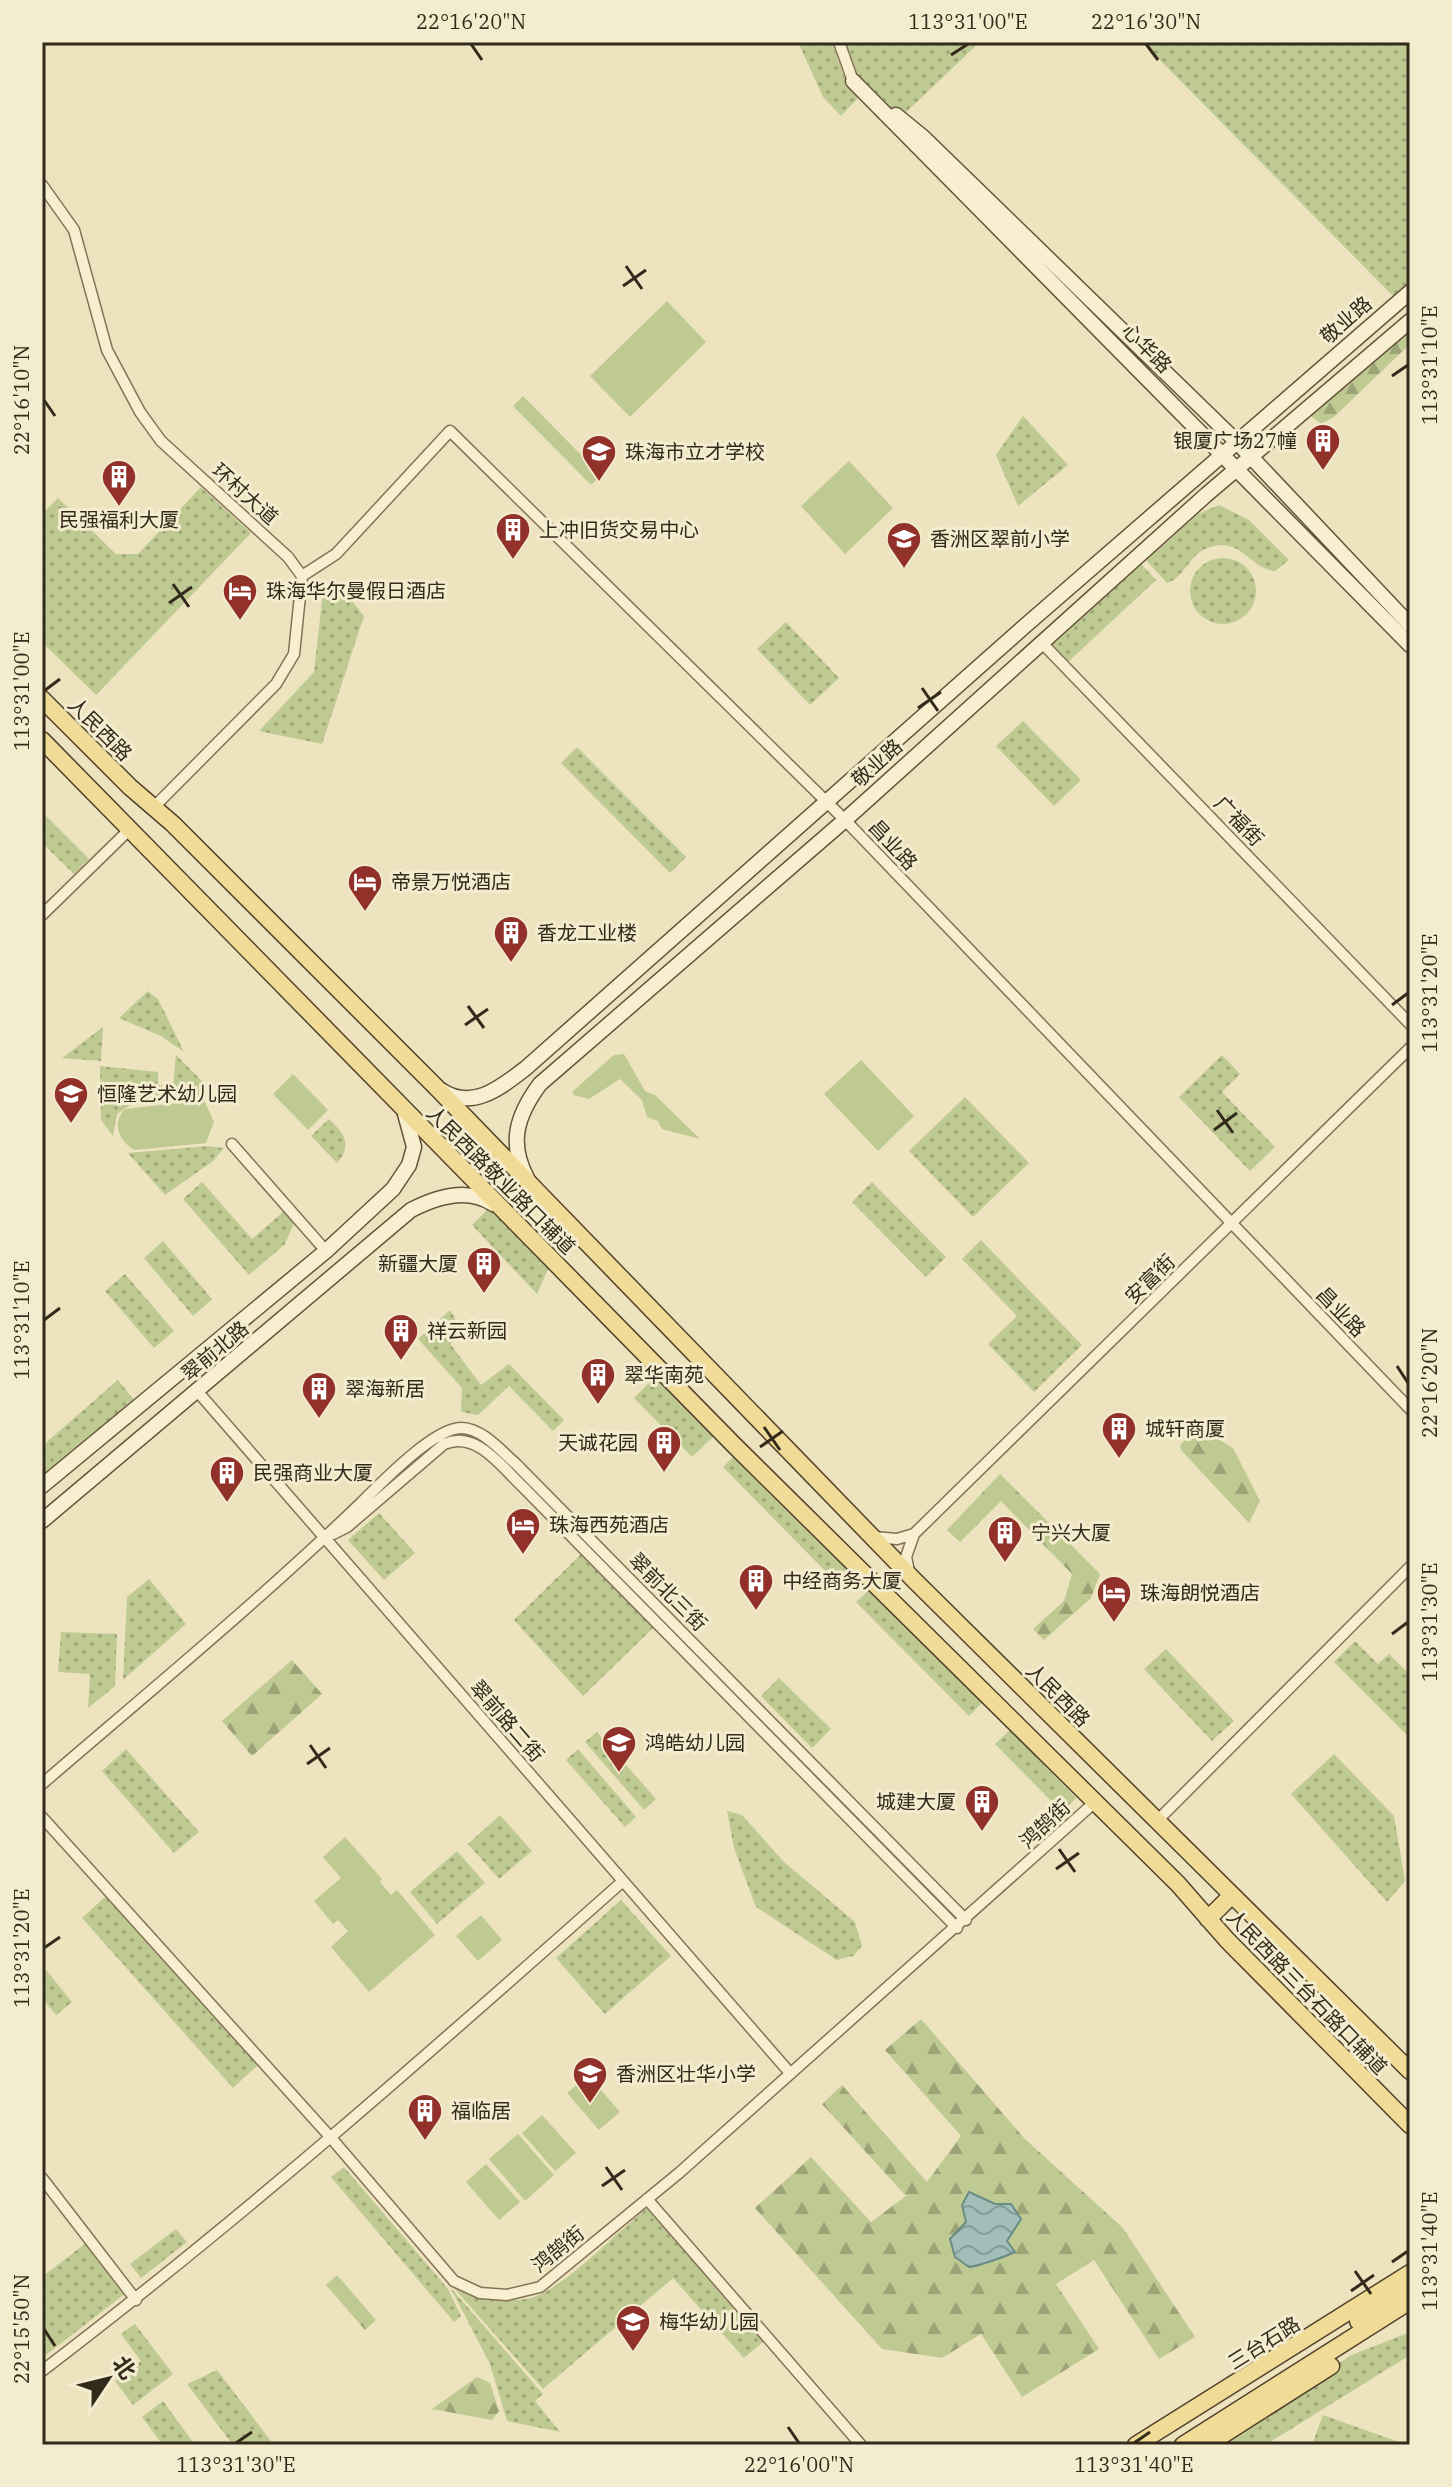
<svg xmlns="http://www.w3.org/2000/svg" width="1452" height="2487" font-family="'IBM Plex Serif','Noto Sans SC',serif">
	<defs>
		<pattern id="grass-dots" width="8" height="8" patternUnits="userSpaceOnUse" patternTransform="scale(2)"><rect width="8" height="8" fill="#bfca93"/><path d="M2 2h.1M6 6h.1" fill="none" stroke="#9ca477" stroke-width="1.8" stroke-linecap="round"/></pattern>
		<pattern id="forest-firs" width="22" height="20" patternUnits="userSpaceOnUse" patternTransform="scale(2)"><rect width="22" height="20" fill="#bfca93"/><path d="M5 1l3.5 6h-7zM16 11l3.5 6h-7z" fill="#9ca477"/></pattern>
		<pattern id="water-waves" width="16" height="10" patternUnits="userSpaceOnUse" patternTransform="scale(2)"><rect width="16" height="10" fill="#a2beb8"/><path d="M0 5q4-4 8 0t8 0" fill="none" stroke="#859b95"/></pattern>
	</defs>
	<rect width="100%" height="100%" fill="#ede3bf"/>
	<path fill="url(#grass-dots)" d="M798,42h34l15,43 12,12 -18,19 -18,-19z
		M839,42h141l-80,76 -46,-37z
		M1142,42h268v249l-12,10z
		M1023,416l45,49 -50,41 -22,-51z
		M201,487l50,46 -155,162 -54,-53v-128l16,-16 58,56h22z
		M1219,505l30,15 40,40 -14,11c-26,-2 -35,-38 -70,-22 -17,8 -20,28 -38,34l-21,-23 52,-46z
		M1190 591a33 33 0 1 1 66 0a33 33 0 1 1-66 0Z
		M1139,562l17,18 -89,83 -18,-21z
		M336,581l28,35 -42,128 -63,-13 55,-59 9,-80z
		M786,622l53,56 -29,27 -53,-56z
		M1023,721l58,59 -27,26 -58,-60z
		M577,747l109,110 -16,16 -109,-110z
		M42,812l47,47 -15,15 -32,-31z
		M148,991l10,8 26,53 -23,-16 -42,-18z
		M103,1027l-2,34 -39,-3z
		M176,1055l41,41 -84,7 -16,11 -4,22 -12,-16 -1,-54 58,6v13l15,2z
		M1222,1055l18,19 -18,18 53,55 -25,24 -71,-74z
		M965,1097l64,66 -56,54 -64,-66z
		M329,1119c15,14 24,26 8,44l-26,-27z
		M208,1146l16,2 -11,13 -48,34 -37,-42z
		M202,1182l50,57 32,-28 10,12 -9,21 -36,31 -66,-76z
		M872,1182l74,75 -20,20 -74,-75z
		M489,1208l59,61 -11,25 -65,-69z
		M981,1240l101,105 -48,47 -46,-48 29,-28 -55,-57z
		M163,1241l49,58 -19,17 -49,-58z
		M125,1274l49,57 -20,17 -49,-57z
		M450,1310l5,8 -4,27 30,40 28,-21 55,56 -11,11 -44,-45 -31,29 -17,-3 1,-24 -44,-49z
		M657,1375l58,60 -23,22 -58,-59z
		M118,1380l16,20 -92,76v-30z
		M737,1453l112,113 -14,15 -112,-114z
		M379,1513l36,40 -31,27 -36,-40z
		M582,1553l72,74 -71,69 -69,-76z
		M149,1579l37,45 -63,56 4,-83z
		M871,1588l112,114 -14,14 -113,-114z
		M61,1632l56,2 -2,52 -27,22 2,-34 -32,-2z
		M1355,1641l23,23 11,-10 21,21v63l-76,-76z
		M1166,1649l68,72 -22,20 -68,-72z
		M779,1678l52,51 -19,19 -51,-52z
		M1010,1730l66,68 -14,14 -67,-68z
		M597,1732l59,67 -12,11 -59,-68z
		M126,1749l73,83 -25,21 -72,-82z
		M578,1749l58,68 -11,10 -59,-67z
		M1334,1754l60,62 11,65 -18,21 -96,-108z
		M727,1811l15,4 42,47 71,60 7,24 -9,10 -16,4 -81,-53 -22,-59z
		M500,1815l32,36 -33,28 -31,-35z
		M457,1851l28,32 -48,41 -27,-32z
		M107,1895l151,170 -25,23 -151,-170z
		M621,1900l50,56 -66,58 -49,-56z
		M42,1965l30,37 -16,13 -14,-17z
		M344,2167l104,122 13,27 -7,6 -123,-145z
		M647,2208l117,133 -20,17 -71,-80 -130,111 -90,-102c26,10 65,21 92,5 31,-17 73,-60 102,-84z
		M176,2229l11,13 -46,36 -11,-14z
		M86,2243l40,50 -84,65v-81z
		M450,2287l93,107 -8,7 25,31 -53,-11 -17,-57z
		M135,2324l38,50 -40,31 -18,-24 26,-20 -20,-27z
		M1410,2332v23l-145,90h-57l144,-90z
		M217,2370l57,75h-41l-46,-61z
		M163,2401l32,44h-32l-21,-28z
		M1323,2415l84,30h-95z"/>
	<path fill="url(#forest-firs)" d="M1410,330v14l-76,73 -13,7 -12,-10z
		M1199,1428l34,20 27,53 -11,22 -68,-73 -1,-5z
		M1000,1474l100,100 -9,24 -47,42 -11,-11 31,-28 8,-27 -71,-73 -41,41 -13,-12z
		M292,1660l30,34 -70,62 -30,-35z
		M921,2019l104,120 98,89 72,109 -36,22 -65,-99 -38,24 43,65 -77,48 -41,-63 -39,24 -60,-9 -127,-141 56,-51 60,65 35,-26 -84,-92 20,-19 85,97 34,-46 -76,-86z
		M337,2275l39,45 -11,10 -39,-45z
		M477,2377l13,6 9,28 -7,9 -60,-11z"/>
	<path fill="#bfca93" d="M667,301l39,41 -76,75 -40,-41z
		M523,396l78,79 -10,10 -78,-79z
		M849,461l44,47 -48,46 -44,-48z
		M624,1054l21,37 10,4 45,44 -38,-10 -4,-8 -11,-4 -5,-17 -22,-21 -31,20 -16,-4v-4l41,-36z
		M861,1060l53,56 -36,35 -54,-57z
		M293,1074l35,36 -20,20 -35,-36z
		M204,1100l10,22 -8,21 -72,7c-15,-10 -23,-26 -9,-41z
		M345,1837l37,42 -2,3 11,13 6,-5 38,45 -66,57 -38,-45 17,-16 -10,-11 -5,4 -19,-23 27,-23 -18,-21z
		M481,1915l21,25 -24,21 -22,-25z
		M588,2075l32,37 -21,18 -32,-37z
		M542,2115l34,38 -21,18 -33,-38z
		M518,2134l36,41 -29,26 -36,-42z
		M486,2164l34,38 -21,18 -33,-38z"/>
	<path fill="url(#water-waves)" stroke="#6a8c86" stroke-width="2" d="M969,2192l26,12h16l10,15 -14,22 8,11c-11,5 -36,14 -46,15l-14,-10 -5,-18 16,-17 -4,-17z"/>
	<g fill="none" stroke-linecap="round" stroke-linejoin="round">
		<defs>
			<path id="street" d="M839,42l14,39
				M42,185l32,45 33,120 33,62 21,29 127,116 14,19 -8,78 -18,30 -122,123
				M302,576l34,-22 114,-123 395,389 565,589
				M1042,643l368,381
				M42,915l87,-85
				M232,1144l94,107
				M198,1392l592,681
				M333,1534l14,-7 97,-83c32,-14 57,22 78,42l435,442
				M914,1534l496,-486
				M874,1537l23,2 17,-5 -8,23 3,14
				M42,1784c107,-92 217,-183 319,-281 20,-20 73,-75 100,-75 21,0 40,23 55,36l450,456
				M42,1817l290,322 122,142 26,12 27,2 33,-8 139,-114 416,-371
				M1157,1821l253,-254
				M42,2178l94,122
				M647,2199l214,246
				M42,2371c202,-154 391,-321 581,-490"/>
			<path id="secondary" d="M853,81l557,564
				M896,115l27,22 314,305 173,183
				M441,1090c31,21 59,-2 85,-22l500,-443 384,-333
				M527,1178c-19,-35 -10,-63 13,-94l305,-264 361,-325 204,-174
				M42,1486l284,-235 67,-62 16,-24 5,-18 -10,-37
				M42,1521l369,-311c25,-13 57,-23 82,-6"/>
			<path id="primary" d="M42,699l88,88 43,37 261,261 480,495 496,491
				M42,740l692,705 444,439 49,56 183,185
				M1208,1919l24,-24
				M1358,2321l52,-34
				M1136,2445l274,-172
				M1183,2445l227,-144
				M1207,2445l124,-79"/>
		</defs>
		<use href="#street" stroke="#857358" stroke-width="13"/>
		<use href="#secondary" stroke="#66543b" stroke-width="17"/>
		<use href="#primary" stroke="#52412c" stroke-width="19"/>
		<use href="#street" stroke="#f8efd1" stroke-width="10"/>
		<use href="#secondary" stroke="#f8efd1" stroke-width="14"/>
		<use href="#primary" stroke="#f0dc96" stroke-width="16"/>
	</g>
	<path fill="none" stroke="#342a1c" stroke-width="3" d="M471,44l11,16M1146,44l12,16M951,55l17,-11M626,266l16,23M623,286l23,-16M1392,376l16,-11M44,400l11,16M173,584l16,23M169,603l23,-16M922,688l16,23M44,691l16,-12M918,708l23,-16M1392,1005l16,-12M468,1006l16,22M465,1025l23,-16M1217,1110l16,23M1214,1130l23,-17M44,1320l16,-12M1397,1366l11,17M764,1427l16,23M760,1447l23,-16M1392,1634l16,-12M310,1745l16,23M307,1764l23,-16M1059,1849l16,23M1056,1869l23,-16M44,1948l16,-11M606,2167l16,23M602,2186l23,-16M1392,2262l16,-11M1355,2271l16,23M1351,2291l23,-16M44,2329l11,17M788,2427l11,16M236,2443l16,-11M1134,2443l16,-11"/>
	<defs>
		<symbol id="building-pin" viewBox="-11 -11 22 30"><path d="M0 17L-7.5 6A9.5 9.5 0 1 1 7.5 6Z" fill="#923129" stroke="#f4ecce"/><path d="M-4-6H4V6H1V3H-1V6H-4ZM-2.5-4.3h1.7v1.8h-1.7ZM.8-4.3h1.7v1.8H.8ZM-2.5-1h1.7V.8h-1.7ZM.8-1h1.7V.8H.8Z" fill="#fff"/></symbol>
		<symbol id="school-pin" viewBox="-11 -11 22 30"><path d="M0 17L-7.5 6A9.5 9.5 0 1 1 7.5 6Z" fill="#923129" stroke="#f4ecce"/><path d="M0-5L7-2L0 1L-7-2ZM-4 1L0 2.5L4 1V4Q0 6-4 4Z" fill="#fff"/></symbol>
		<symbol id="hotel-pin" viewBox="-11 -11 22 30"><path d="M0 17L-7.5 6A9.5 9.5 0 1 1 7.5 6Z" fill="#923129" stroke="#f4ecce"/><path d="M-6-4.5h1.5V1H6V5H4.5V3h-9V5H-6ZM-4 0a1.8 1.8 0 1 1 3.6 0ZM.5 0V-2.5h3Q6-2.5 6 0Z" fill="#fff"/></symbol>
	</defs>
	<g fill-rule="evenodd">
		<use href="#building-pin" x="1303" y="421" width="40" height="54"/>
		<use href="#school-pin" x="579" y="432" width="40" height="54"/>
		<use href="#building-pin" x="99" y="457" width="40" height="54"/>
		<use href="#building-pin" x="493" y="510" width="40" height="54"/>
		<use href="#school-pin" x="884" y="519" width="40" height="54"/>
		<use href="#hotel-pin" x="220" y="571" width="40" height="54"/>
		<use href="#hotel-pin" x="345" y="862" width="40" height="54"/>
		<use href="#building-pin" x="491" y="913" width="40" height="54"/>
		<use href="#school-pin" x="51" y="1074" width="40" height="54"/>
		<use href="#building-pin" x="464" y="1244" width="40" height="54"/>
		<use href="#building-pin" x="381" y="1311" width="40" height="54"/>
		<use href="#building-pin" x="578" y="1355" width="40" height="54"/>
		<use href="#building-pin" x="299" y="1369" width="40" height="54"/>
		<use href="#building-pin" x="1099" y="1409" width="40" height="54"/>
		<use href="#building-pin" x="644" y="1423" width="40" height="54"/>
		<use href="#building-pin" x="207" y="1453" width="40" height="54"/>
		<use href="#hotel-pin" x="503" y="1505" width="40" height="54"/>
		<use href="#building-pin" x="985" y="1513" width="40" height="54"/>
		<use href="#building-pin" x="736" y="1561" width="40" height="54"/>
		<use href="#hotel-pin" x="1094" y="1573" width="40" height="54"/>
		<use href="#school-pin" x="599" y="1723" width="40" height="54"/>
		<use href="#building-pin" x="962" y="1782" width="40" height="54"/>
		<use href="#school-pin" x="570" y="2054" width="40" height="54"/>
		<use href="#building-pin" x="405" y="2091" width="40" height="54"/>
		<use href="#school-pin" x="613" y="2302" width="40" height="54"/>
	</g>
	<g text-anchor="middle" stroke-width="6" stroke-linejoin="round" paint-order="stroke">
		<g font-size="20" fill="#342a1c" stroke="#f4ecce">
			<text transform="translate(1346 320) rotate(-41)" y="7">敬业路</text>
			<text transform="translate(1147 348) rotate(45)" y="7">心华路</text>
			<text transform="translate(245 494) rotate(42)" y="7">环村大道</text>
			<text transform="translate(100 729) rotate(45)" y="7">人民西路</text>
			<text transform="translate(877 763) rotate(-42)" y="7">敬业路</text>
			<text transform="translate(1239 821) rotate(46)" y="7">广福街</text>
			<text transform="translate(893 845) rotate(47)" y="7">昌业路</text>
			<text transform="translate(501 1180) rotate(45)" y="7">人民西路敬业路口辅道</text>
			<text transform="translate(1150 1279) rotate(-44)" y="7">安富街</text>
			<text transform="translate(1341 1312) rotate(46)" y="7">昌业路</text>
			<text transform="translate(215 1351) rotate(-40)" y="7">翠前北路</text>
			<text transform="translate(668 1592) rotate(45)" y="7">翠前北三街</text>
			<text transform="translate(1058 1695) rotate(45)" y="7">人民西路</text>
			<text transform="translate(507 1721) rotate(49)" y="7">翠前路二街</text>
			<text transform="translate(1045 1824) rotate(-43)" y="7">鸿鹄街</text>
			<text transform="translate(1307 1992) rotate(46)" y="7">人民西路三台石路口辅道</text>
			<text transform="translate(558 2249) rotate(-39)" y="7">鸿鹄街</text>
			<text transform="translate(1264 2343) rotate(-32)" y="7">三台石路</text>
		</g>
		<g font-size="20" fill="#342a1c" stroke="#f4ecce" text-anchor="start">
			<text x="1297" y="448" text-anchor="end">银厦广场27幢</text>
			<text x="625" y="459">珠海市立才学校</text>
			<text x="119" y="527" text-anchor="middle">民强福利大厦</text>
			<text x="539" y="537">上冲旧货交易中心</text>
			<text x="930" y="546">香洲区翠前小学</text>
			<text x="266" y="598">珠海华尔曼假日酒店</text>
			<text x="391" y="889">帝景万悦酒店</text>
			<text x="537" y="940">香龙工业楼</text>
			<text x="97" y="1101">恒隆艺术幼儿园</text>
			<text x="458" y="1271" text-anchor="end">新疆大厦</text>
			<text x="427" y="1338">祥云新园</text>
			<text x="624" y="1382">翠华南苑</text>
			<text x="345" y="1396">翠海新居</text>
			<text x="1145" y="1436">城轩商厦</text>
			<text x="638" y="1450" text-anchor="end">天诚花园</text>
			<text x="253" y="1480">民强商业大厦</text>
			<text x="549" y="1532">珠海西苑酒店</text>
			<text x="1031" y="1540">宁兴大厦</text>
			<text x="782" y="1588">中经商务大厦</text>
			<text x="1140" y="1600">珠海朗悦酒店</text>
			<text x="645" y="1750">鸿皓幼儿园</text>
			<text x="956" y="1809" text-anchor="end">城建大厦</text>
			<text x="616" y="2081">香洲区壮华小学</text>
			<text x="451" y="2118">福临居</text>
			<text x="659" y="2329">梅华幼儿园</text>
		</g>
	</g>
	<rect width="1452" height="2487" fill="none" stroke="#f4ecce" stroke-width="88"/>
	<g transform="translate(108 2379) rotate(55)" stroke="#f4ecce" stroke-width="6" paint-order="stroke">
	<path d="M0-6L14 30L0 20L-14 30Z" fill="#342a1c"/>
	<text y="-12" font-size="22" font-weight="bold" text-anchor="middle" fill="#342a1c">北</text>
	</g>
	<rect x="44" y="44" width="1364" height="2399" fill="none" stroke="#342a1c" stroke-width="3"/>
	<g font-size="20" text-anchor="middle" fill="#342a1c">
		<text x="471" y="29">22°16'20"N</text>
		<text x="968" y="29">113°31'00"E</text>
		<text x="1146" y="29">22°16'30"N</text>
		<text transform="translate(1430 365) rotate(-90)" y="7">113°31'10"E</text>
		<text transform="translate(22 400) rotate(-90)" y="7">22°16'10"N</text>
		<text transform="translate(22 691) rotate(-90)" y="7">113°31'00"E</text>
		<text transform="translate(1430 993) rotate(-90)" y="7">113°31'20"E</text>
		<text transform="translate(22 1320) rotate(-90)" y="7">113°31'10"E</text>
		<text transform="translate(1430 1383) rotate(-90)" y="7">22°16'20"N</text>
		<text transform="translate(1430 1622) rotate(-90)" y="7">113°31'30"E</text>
		<text transform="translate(22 1948) rotate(-90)" y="7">113°31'20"E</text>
		<text transform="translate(1430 2251) rotate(-90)" y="7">113°31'40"E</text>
		<text transform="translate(22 2329) rotate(-90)" y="7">22°15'50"N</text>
		<text x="236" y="2472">113°31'30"E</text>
		<text x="799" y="2472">22°16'00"N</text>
		<text x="1134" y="2472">113°31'40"E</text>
	</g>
</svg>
